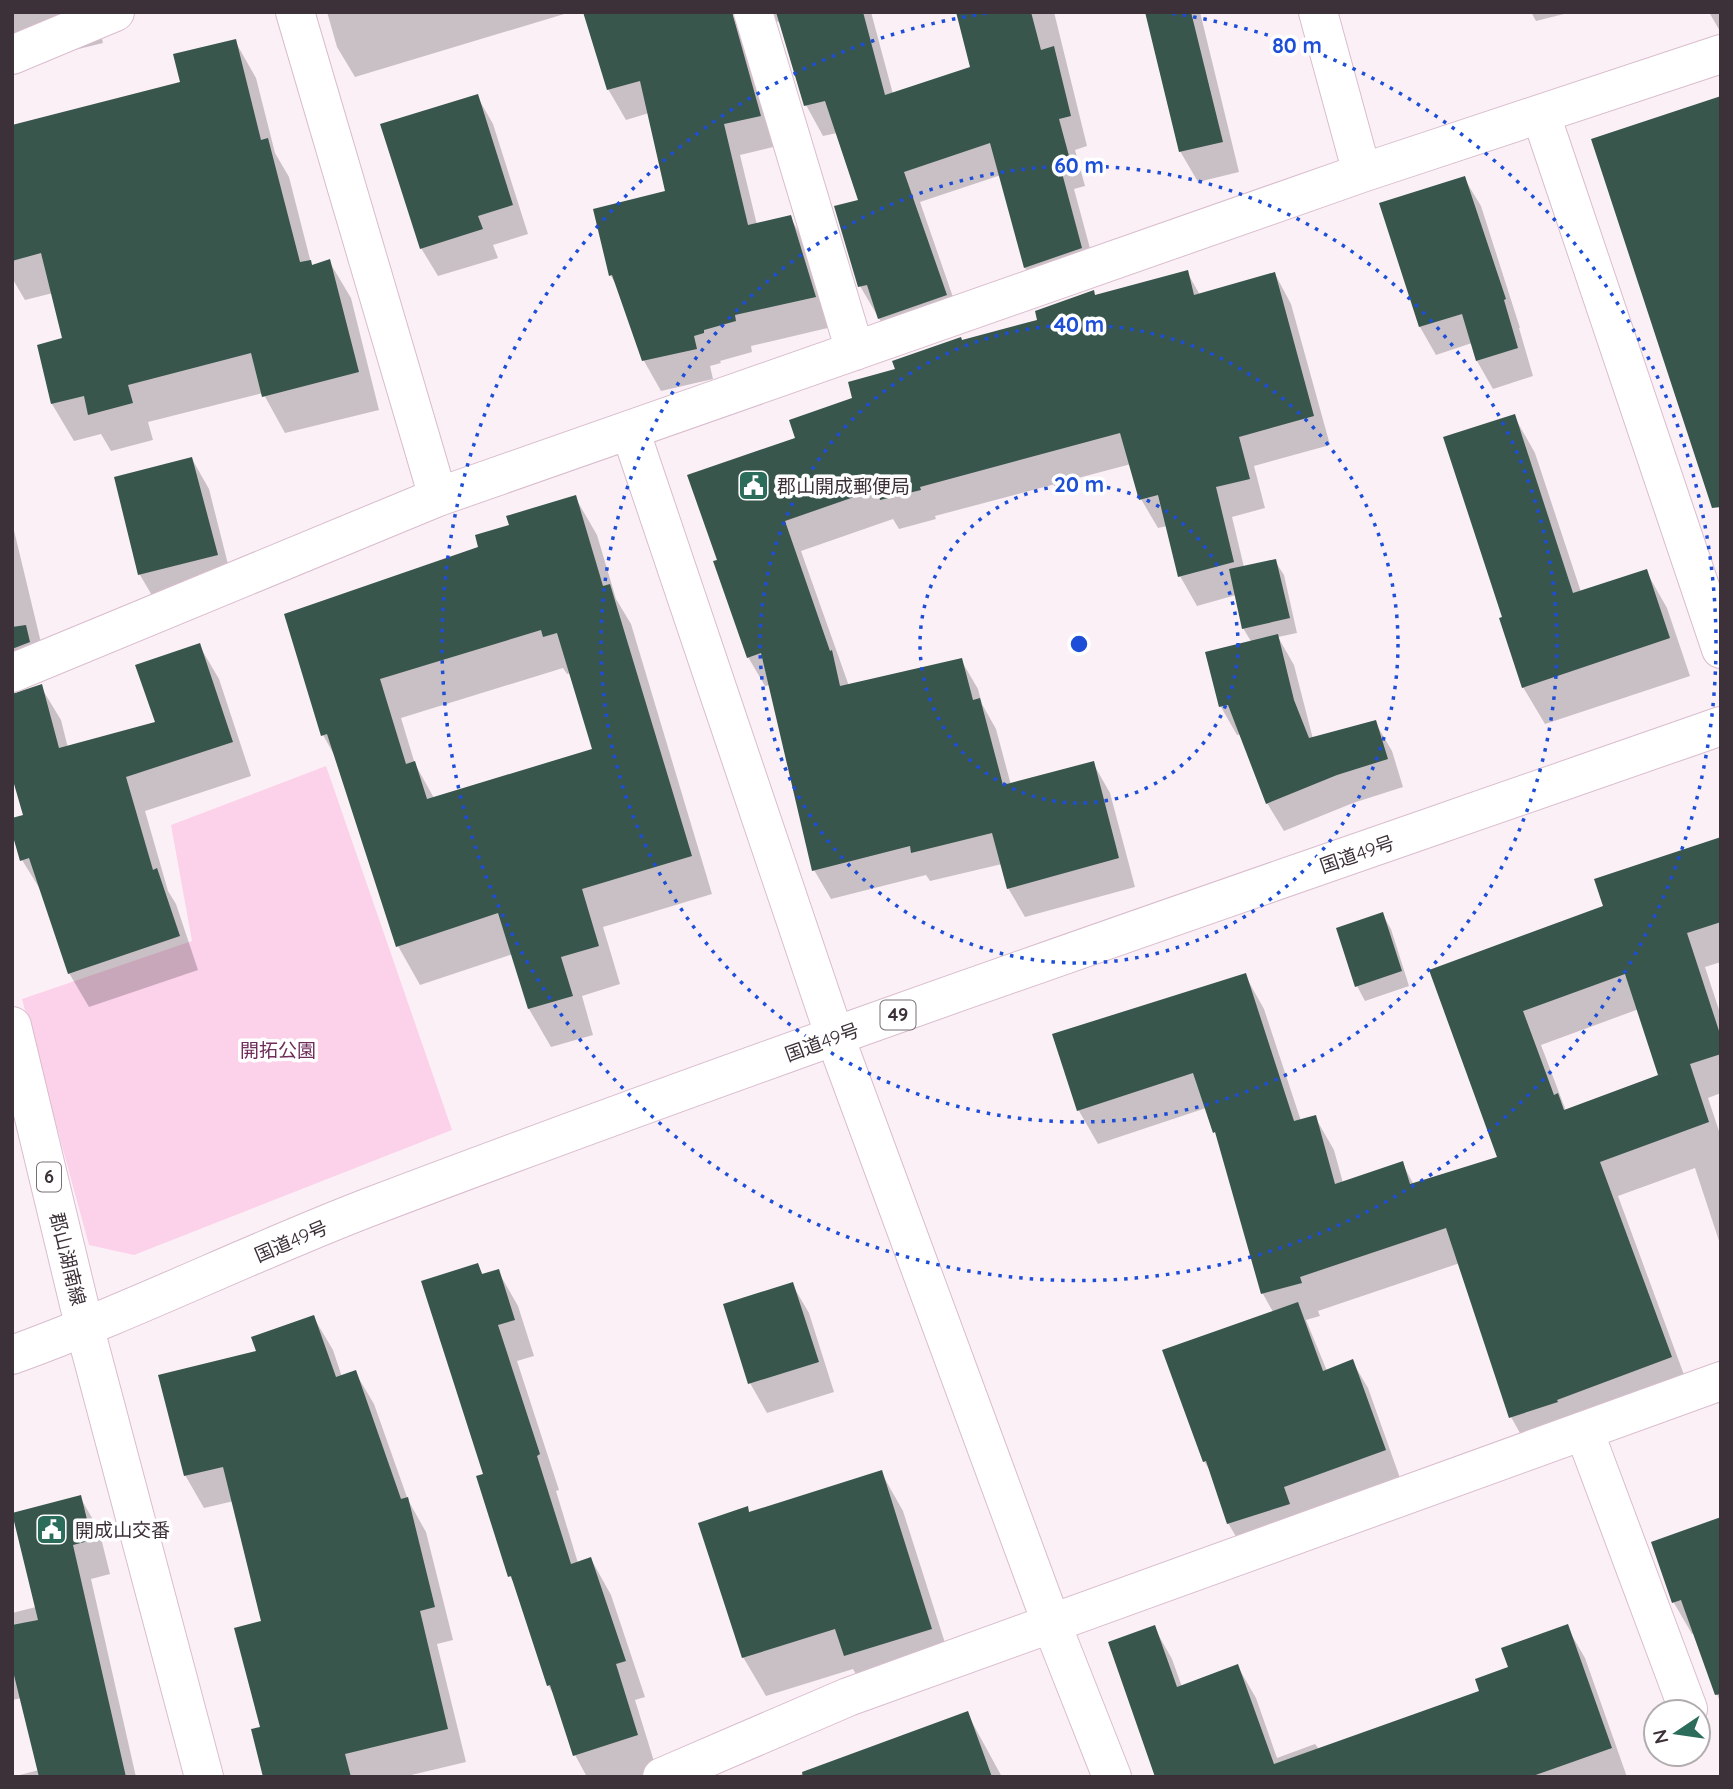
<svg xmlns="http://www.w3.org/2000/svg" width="1733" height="1789" font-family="Quicksand,'Noto Sans JP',sans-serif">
	<rect width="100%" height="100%" fill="#fcf0f7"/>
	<path fill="#fcd1ea" d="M326,766l126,364 -318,125 -45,-10 -67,-246 170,-58 -21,-116z"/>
	<path fill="#0003" fill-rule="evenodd" d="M12,12h84l7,31 -78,19 -13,-21z
		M327,12h244l-216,65 -18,-30z
		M584,12h287l22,82 79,-26 -15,-56h97l33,134 -12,4 10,36 -11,3 24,89 -55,20 -18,-30 -24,-93 -81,27 43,124 -66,23 -37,-63v-85l-23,-68 -14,3 -17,-31 -25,-82 -5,-2h-11l12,125 -37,9 17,70 33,-8 18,31 24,79 -81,19 1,6 -32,9 1,2 -11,3 3,13 -52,12 -17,-30 -26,-73 -7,-12 -16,-66 72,-18 -18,-79 -23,7 -18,-31z
		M1147,12h53l39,160 -41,10 -18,-31z
		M1531,12h41l-36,9z
		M1709,12h12v21z
		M235,41l21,37 19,75 14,24 22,86 2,3 16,-5 22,37 28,112 -94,23 -22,-40 -115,29 5,18 -42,11 -10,-17 -27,7 -22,-37 13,-65 -12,-46 -28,7 -13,-22v-152l170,-43z
		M477,96l16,28 35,110 -35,11 5,13 -60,18 -17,-28z
		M1464,178l17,28 39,122h-1l14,48 -40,13 -16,-28 -5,-18 -36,12 -16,-28 -39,-123z
		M1187,272l13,23 75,-21 16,30 39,141 -76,21 11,42 -33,9 12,50 31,-6 9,14 13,58 -19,4 16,28 19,74 62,-17 17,29 11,36 -50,16 -69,28 -17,-28 -26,-69 -4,1 -16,-28 31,-64 -9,-15 -7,-33 -39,11 -17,-30 -13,-50 -9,2 -17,-29 -10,-35 -196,52 1,3 -37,10 -6,-10 -92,32 48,135 112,-26 17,29 4,15 14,25 15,56 82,-22 17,30 25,94 -110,30 -17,-29 -6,-24 -72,17 -4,-6 -95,24 -17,-29 -44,-185 -5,1 -17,-29 -29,-96 78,-122 100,-69 65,-28 78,-21 55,-24z
		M1514,416l21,37 46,139 65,-21 21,37 23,68 -145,48 -22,-37 -19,-69z
		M192,459l17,30 24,95 -76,20 -17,-29 -24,-97z
		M575,497l22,38 19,64 15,25 81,270 -109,33 17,57 -38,12 11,39 -42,12 -22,-38 -16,-55 -93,31 -22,-39 -61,-186 -14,-25 157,-186 31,-23zM563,668l4,6 4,-1 23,78 -160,47 -19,-34 -14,-46z
		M12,522l37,154 -26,11 -11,8z
		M199,645l20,34 32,97 -106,35 23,80 8,13 22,66 -109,37 -20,-34 -26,-79 -21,-34 19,-173 20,33 7,28 89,-25z
		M1721,851v111l-16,5 16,49v77l-13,5 13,39v110l-26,-79 -77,28 72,195 -160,60 -19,-34 -51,-154 -142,48 2,5 -14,4 21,51 25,-10 16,27 32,90 -156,72 -16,-27 -15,-47 -9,-15 69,-149 -10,-18 -44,-155 -13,-31 -108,36 -19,-33 -25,-75 191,-61 19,34 37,112 14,-4 19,33 9,33 59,-20 12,22 86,-27 -69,-187 174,-64zM1639,1009l22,67 -95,35 -25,-66z
		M1382,914l9,15 18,57 -44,15 -8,-15z
		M478,1265l5,10 15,-4 20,35 16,50 -17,5 42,129 -3,1 22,72 13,-4 20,36 34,102 -10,3 22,71 -18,6h-52l-12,-22 -18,-55 -9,-15 -31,-96 -7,-13 -25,-101z
		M792,1284l17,29 25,79 -67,21 -17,-30z
		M314,1318l19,32 9,27 13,-5 19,32 34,96 18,32 27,108 -16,4 29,118 -63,15h-138l-3,-48 1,-107 -29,-121 -30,7 -19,-33 73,-123z
		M881,1472l22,39 50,157 -85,27 -15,-26 -87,27 -23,-39 7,-143z
		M80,1497l19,33 11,44 -19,5 45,198h-124l27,-7 -17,-72 -10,2v-87l24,-6z
		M1721,1519v186l-26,-72 -3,1 -18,-31 -20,-60z
		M1154,1627l18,32 10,28 56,-20 18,31 21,60 38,-14 4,5 162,-57 86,-65 18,31 42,119h-466z
		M967,1713l35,64h-208z"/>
	<path fill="#38564c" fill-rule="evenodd" d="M583,12h149l29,104 -37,8 24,101 43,-10 25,82 -81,18 1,6 -32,9v3l-10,3 3,13 -55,12 -30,-86 -3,1 -16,-67 72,-18 -25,-110 -33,9z
		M776,12h87l22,83 85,-28 -14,-55h75l10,38 13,-4 17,70 -12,3 10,37 -11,2 24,90 -58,20 -34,-125 -86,29 43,123 -69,24 -11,-34 -9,2 -24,-81 24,-6 -33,-99 -21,5z
		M1145,12h46l32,130 -44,10z
		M236,39l25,101 7,-2 32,124 11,-2 1,5 18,-6 29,113 -97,25 -11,-44 -123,32 5,18 -45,12 -4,-19 -33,8 -14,-59 25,-7 -21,-85 -29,8v-136l168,-43 -7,-28z
		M478,94l35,111 -35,11 5,13 -63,20 -40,-125z
		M1721,96v411l-9,1 -121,-369z
		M1465,176l41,123 -2,1 14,48 -42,13 -14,-47 -43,13 -40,-124z
		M1188,270l6,25 81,-23 39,144 -75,21 11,42 -34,8 18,75 -56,15 -20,-82 -19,5 -19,-67 -200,54 1,3 -41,10 -3,-11 -92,32 45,130 2,-1 8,36 122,-28 11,42 7,-2 23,87 91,-24 25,97 -112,31 -15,-56 -81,20 -1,-7 -98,25 -51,-218 -14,5 -34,-97 4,-1 -30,-85 108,-37 -6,-18 63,-22 -4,-16 47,-13 -3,-8 69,-24 1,3 75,-20 -2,-9 59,-21 1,5z
		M1515,414l58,179 74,-24 23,69 -148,50 -23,-70 3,-1 -59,-180z
		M192,457l26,98 -80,20 -24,-98z
		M576,495l27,91 7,-2 82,272 -110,33 17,57 -38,11 12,39 -45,13 -30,-96 -102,34 -69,-213 -6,2 -37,-122 194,-67 -3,-12 34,-10 -3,-9zM541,630l2,7 14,-4 35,116 -165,50 -12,-38 -9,3 -26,-85z
		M1276,559l14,59 -48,11 -13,-60z
		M26,625l4,17 -18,7v-22z
		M1278,634l16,66 15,38 67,-18 12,39 -51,16 -71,29 -38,-99 -9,2 -14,-55z
		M200,643l33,99 -107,35 27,93 4,-2 23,68 -112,38 -39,-116 -9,3 -8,-28v-15l11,-3 -11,-38v-83l30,-10 17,64 96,-26 -20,-57z
		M1721,837v85l-34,11 34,104v17l-31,10 19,58 -109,40 72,195 -115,43 1,2 -49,16 -63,-190 -146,49 2,6 -41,11 -46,-162 -2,1 -20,-60 -116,38 -25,-77 194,-61 48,148 22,-6 19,69 68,-23 7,23 87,-27 -68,-187 174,-64 -9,-27zM1625,974l33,101 19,-7 -113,42 -6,-17 -4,2 -31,-84z
		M1383,912l19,59 -47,16 -19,-59z
		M478,1263l4,11 17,-5 16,51 -17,5 42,129 -3,2 34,108 20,-7 35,104 -10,3 22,71 -65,21 -23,-71 -3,1 -36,-110 -3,1 -32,-101 7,-2 -62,-193z
		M793,1282l26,80 -71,22 -25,-80z
		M1298,1302l25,69 30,-12 33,91 -102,37 6,17 -63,20 -21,-63 -3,1 -41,-112z
		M314,1315l22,62 20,-7 45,129 7,-2 27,110 -15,4 28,118 -103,25 6,23h-88l-12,-48 9,-2 -26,-99 27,-7 -38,-154 -39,9 -26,-101 98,-24 -5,-14z
		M882,1470l50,159 -88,27 -9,-27 -93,29 -44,-135 50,-17 1,6z
		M81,1495l11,45 -19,5 53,232h-87l-27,-110v-42l26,-5 -26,-107z
		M1721,1517v177l-6,1 -34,-95 -9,3 -21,-61z
		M1568,1624l44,124 -82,29h-375l-47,-135 47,-17 22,62 61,-23 36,100 205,-73 -4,-12 33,-12 -7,-19z
		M968,1711l24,66h-189l-1,-5z"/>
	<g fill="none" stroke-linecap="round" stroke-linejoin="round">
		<defs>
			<path id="minor" d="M295,12l143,485
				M753,12l102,339
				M1318,12l44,161
				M12,55l103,-43
				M1541,115l180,534
				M630,430l205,607 217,588 60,152
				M12,673l426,-176 924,-324 359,-119
				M85,1329l119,448
				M1584,1431l104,278
				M662,1777l186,-80 873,-316"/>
			<path id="primary" d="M12,1026l73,303"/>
			<path id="trunk" d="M12,1355c121,-44 236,-101 355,-147 448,-170 902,-324 1354,-482"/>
		</defs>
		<use href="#minor" stroke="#d9bdcd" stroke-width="40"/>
		<use href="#primary" stroke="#d9bdcd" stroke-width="40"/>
		<use href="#trunk" stroke="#d9bdcd" stroke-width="40"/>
		<use href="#minor" stroke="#fff" stroke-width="38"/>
		<use href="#primary" stroke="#fff" stroke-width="38"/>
		<use href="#trunk" stroke="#fff" stroke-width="38"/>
	</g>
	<g fill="none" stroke="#1d4ed8" stroke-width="3.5" stroke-dasharray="3.5 7">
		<circle cx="1079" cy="644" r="159"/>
		<circle cx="1079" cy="644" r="319"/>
		<circle cx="1079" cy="644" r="478"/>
		<path d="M1162 12A637 637 0 1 1 996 12"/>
	</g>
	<defs>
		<symbol id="civic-square" viewBox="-11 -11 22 22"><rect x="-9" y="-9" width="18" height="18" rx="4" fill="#2c6c5a" stroke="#fff"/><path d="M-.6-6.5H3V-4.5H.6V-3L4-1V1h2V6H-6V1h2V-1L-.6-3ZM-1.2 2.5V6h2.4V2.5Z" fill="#fff"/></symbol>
	</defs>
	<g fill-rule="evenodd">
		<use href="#civic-square" x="736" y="468" width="35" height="35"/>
		<use href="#civic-square" x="34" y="1512" width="35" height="35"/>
	</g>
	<g text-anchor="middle" stroke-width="7" stroke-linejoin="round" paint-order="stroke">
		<g fill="#fff" stroke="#766f74" stroke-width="2">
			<rect x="880.5" y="1000.5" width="35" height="29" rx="5"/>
			<rect x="37" y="1162.5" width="24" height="29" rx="5"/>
		</g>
		<g font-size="18" font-weight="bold" fill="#3c3138">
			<text x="898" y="1021">49</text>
			<text x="49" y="1183">6</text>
		</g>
		<g font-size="19" fill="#3c3138" stroke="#fff" text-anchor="start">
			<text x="777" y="493">郡山開成郵便局</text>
			<text x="75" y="1537">開成山交番</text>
		</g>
		<g font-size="19" fill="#3c3138" stroke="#fff">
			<text transform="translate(1357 854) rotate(-19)" y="7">国道49号</text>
			<text transform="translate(822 1042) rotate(-20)" y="7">国道49号</text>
			<text transform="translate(291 1241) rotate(-23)" y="7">国道49号</text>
			<text transform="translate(68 1259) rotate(76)" y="7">郡山湖南線</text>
		</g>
		<g font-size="19" fill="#702d59" stroke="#fff">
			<text x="278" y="1057">開拓公園</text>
		</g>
	</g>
	<circle cx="1079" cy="644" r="10" fill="#1d4ed8" stroke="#fff" stroke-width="3.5"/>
	<g font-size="21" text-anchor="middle" font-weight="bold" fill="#1d4ed8" stroke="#fff" stroke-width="7" stroke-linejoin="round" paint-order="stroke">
		<text x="1297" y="53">80 m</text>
		<text x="1079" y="173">60 m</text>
		<text x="1079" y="332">40 m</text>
		<text x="1079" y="492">20 m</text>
	</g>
	<rect width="1733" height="1789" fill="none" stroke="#3c3138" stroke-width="28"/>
	<g transform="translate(1677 1733) rotate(257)"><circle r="33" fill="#ffffff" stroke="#b1adaf" stroke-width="2"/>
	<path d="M0-5L12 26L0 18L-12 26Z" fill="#2c6c5a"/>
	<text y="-10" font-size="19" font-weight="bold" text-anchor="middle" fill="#3c3138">N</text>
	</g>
</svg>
